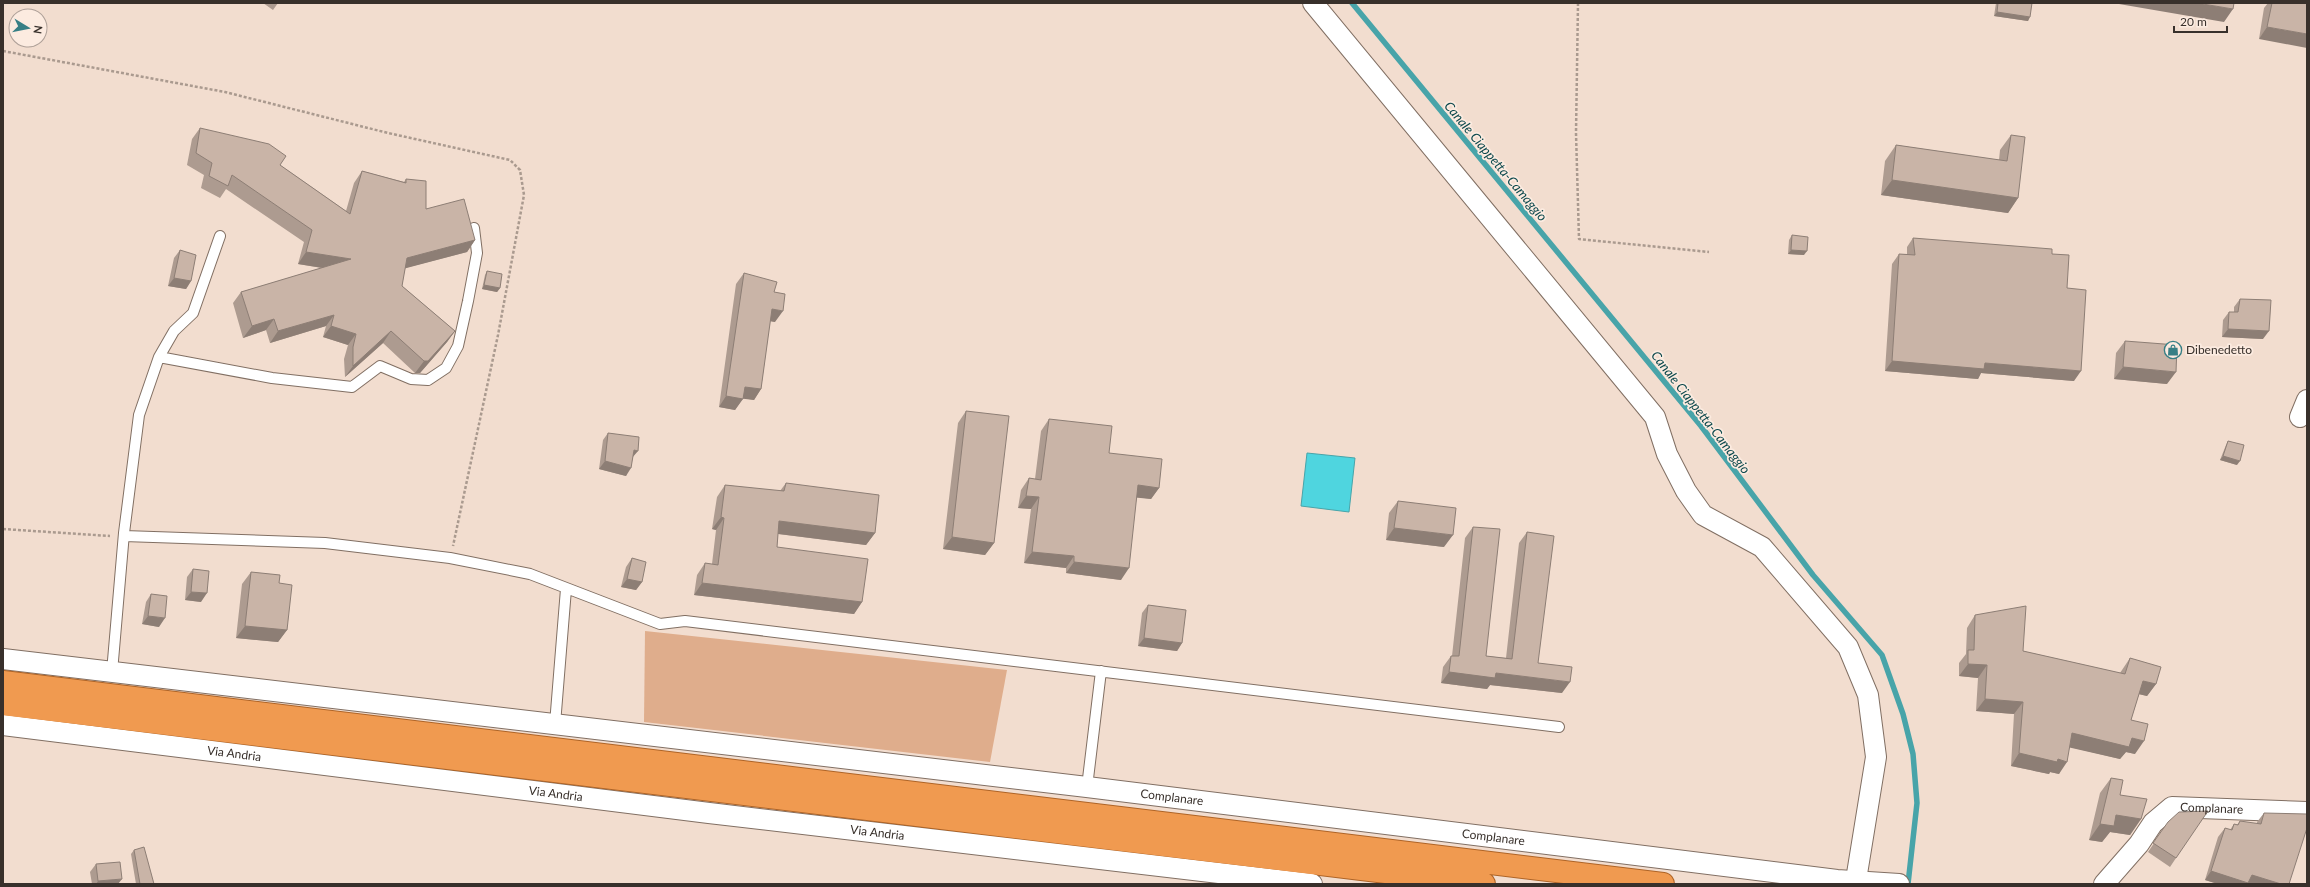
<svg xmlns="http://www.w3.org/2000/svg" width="2310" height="887" font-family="Lato,sans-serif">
	<rect width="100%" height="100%" fill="#f2ddcf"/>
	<path fill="#dfad8c" d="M645,631l362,39 -17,92 -346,-40z"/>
	<path fill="#4fd5df" stroke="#48a4a9" d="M1307,453l48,5 -6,54 -48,-6z"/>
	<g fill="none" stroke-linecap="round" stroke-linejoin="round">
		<path stroke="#48a4a9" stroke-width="5.5" d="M1352,3l349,423 112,149 69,80 21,59 10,40 4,49 -9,81"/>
		<defs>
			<path id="service" d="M159,357l113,21 80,9 28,-21 31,13 17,1 18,-12 12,-22 10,-45 9,-48 -3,-25
				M124,536l201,7 125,15 80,16 130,50 25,-3 874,106
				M112,672l12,-139 15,-118 20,-58 15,-26 19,-18 27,-77
				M555,724l11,-135
				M1087,787l14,-116"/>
			<g id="minor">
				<path d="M1313,3l342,414 12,37 19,37 17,24 59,32 86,100 20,48 8,62 -20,123"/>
				<path d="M2300,417l7,-17"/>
				<path id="s1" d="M3,659l1084,128 750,93 62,4"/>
				<path id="s2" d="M3,725l706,88 603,71"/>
				<path id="s3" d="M2104,884l35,-40 14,-21 19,-16 135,5"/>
			</g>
			<path id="trunk" d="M3,682l1660,202
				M3,704l1481,180"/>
		</defs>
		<use href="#service" stroke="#816f63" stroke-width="12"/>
		<use href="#minor" stroke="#816f63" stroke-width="22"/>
		<use href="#trunk" stroke="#ae6427" stroke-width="24"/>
		<path stroke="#aa9a8f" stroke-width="2.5" stroke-dasharray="3 2" stroke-linecap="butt" d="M1578,3l-2,130 3,106 130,13
			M3,51l222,41 163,41 122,27 10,10 4,25 -26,140 -45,211
			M3,529l107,7"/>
		<use href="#service" stroke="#fff" stroke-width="10"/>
		<use href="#minor" stroke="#fff" stroke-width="20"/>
		<use href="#trunk" stroke="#f09a50" stroke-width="22"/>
	</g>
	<path fill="#ad9b90" d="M263,3h15l-5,7z
		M1996,3h36l-4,18 -34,-5z
		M2268,3h39l-48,36 5,-31z
		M200,128l80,37 66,46 8,-28 8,-12 42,11 2,-3 20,30 49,31 -8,12 -62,16 -3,18 53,45 -8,11 -27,31h-5l-32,-30 -38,34 -1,-18 4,-14 -25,-8 3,-11 -56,17 -4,-13 -23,8 -10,-35 8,-11 81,-24 -24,-4 6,-22 -78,-53 -6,9 -19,-10 3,-13 -17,-10 5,-26z
		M2011,135l7,63 -10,15 -127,-18 4,-34 11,-16 103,15 1,-10z
		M1792,235l12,20 -16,-1 1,-14z
		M1913,238l139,16 15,34 7,93 -93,-8 -3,6 -93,-8 7,-107 7,-10h8v-7z
		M180,250l11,31 -5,8 -18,-3 6,-28z
		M487,271l13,17 -3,4 -15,-3 3,-14z
		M744,273l30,19 1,30 -5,-1 -9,68 -7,11 -11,-2 -8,12 -16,-3 17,-123z
		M2240,299l23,40 -41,-2 1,-17 6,-8h5v-5z
		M2125,341l42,43 -53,-5 2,-26z
		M966,411l28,132 -9,12 -42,-6 15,-126z
		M1049,419l60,34 50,35 -8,11 -14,-2 -16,83 -55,-7v-5l-42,-5 7,-54 -13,-1 3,-18 8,-12 6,1 6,-48z
		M608,433l25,25 -7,18 -27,-7 4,-29z
		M2228,441l9,24 -17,-5 6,-15z
		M786,483l89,50 -9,12 -88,-11 -1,13 85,55 -8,12 -160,-19 3,-20 8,-12 7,1 4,-34 -4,-1 5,-32 8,-12 55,6z
		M1398,501l46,46 -58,-7 3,-27z
		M1473,527l13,129 20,2 13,-115 8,-11 11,131 24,30 -72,-8 -3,4 -46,-6 2,-16 8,-11h1l13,-118z
		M632,558l10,24 -6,8 -15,-3 5,-20z
		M193,569l8,33 -16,-2 2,-23z
		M251,572l28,11 8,47 -9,12 -42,-4 6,-54z
		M151,594l8,33 -17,-3 4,-22z
		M1148,605l34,38 -5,8 -39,-5 4,-33z
		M1975,615l48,36 97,22 10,-15 26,26 -9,12 -8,-2 -8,26 4,34 -9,-2 -6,7 -50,-12 -11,27 -9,-2 -1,2 -38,-8 3,-52 -38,-3 2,-33 -19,-2v-13l7,-9 1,-26z
		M2111,778l9,17 21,24 -11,16 -20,-3 -8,10 -13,-2 11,-47z
		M2264,813l25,71h-71l-13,-4 13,-43 7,-9 5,2 4,-6 3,1 3,-4 17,3v-2z
		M2163,830l13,28 -6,9 -22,-15z
		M134,850l20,34h-18l-5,-30z
		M96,864l22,20h-26l-2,-12z"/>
	<path fill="#8d7e75" d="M2120,3h77l36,6 -9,13 -105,-18z
		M1997,12l33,5 -2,4 -34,-5z
		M2267,27l40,7v14l-48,-9z
		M1892,180l126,18 -10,15 -127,-18z
		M475,240l-8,12 -68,18 8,-12z
		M1791,250l16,1 -3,4 -16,-1z
		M306,252l45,7 -9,12 -44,-7z
		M174,278l17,3 -5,8 -18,-3z
		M484,285l16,3 -3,4 -15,-3z
		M772,309l11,2 -8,11 -11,-2z
		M334,315l-8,11 -56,17 8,-12z
		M274,319l-8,11 -23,8 9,-12z
		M331,326l25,8 -8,11 -25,-8z
		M2228,329l41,2 -6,8 -41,-2z
		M391,331l-8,12 -38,34 8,-11z
		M455,331l-8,11 -27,31h-5l9,-12z
		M1892,361l93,2 96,8 -7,10 -93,-8 -3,6 -93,-8z
		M2123,367l53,5 -9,12 -53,-5z
		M745,387l16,2 -7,11 -17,-2z
		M726,396l17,3 -8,11 -16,-3z
		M634,450l4,1 -6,7z
		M2223,456l17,5 -3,4 -17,-5z
		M605,461l26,7 -5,8 -27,-7z
		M1138,485l21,3 -8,11 -21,-2z
		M1026,496l13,1 -8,12 -13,-1z
		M721,517l3,1 -8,12 -4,-1z
		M779,521l96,12 -9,12 -95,-12z
		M1394,528l59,7 -9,12 -58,-7z
		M952,537l42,6 -9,12 -42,-6z
		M1032,552l42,4 -8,12 -42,-5z
		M1074,562l55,6 -8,12 -55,-7z
		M627,579l15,3 -6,8 -15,-3z
		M702,583l160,19 -8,12 -160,-19z
		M191,592l16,1 -6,9 -16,-2z
		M148,616l17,2 -6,9 -17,-3z
		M245,626l42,4 -9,12 -42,-4z
		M1144,638l38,5 -5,8 -39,-5z
		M1968,664l19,1 -9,13 -19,-2z
		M1449,672l47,1 74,9 -8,11 -72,-8 -3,4 -46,-6z
		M2143,681l13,3 -9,12 -13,-3z
		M1985,699l38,3 -9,12 -38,-3z
		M2072,733l60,5 12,3 -9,13 -9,-2 -6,7 -57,-13z
		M2019,753l39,6 9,3 -8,12 -9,-2 -1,2 -38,-8z
		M2116,815l25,4 -11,16 -20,-3 -8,10 -13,-2 11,-16z
		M2211,871l41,4 29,9h-63l-13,-4z
		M122,879l-4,5h-22l2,-3z"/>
	<path fill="#c9b4a7" stroke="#8d7e75" d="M1998,3h34l-2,14 -33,-5z
		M2197,3h37l-1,6z
		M2272,3h35v31l-40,-7z
		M200,128l69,16 17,12 -6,9 70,49 12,-43 44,12v-4l20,2v28l38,-10 11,41 -68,18 -5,28 53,45 -27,30h-4l-33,-30 -38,35v-19l3,-13 -25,-8 3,-11 -56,16 -4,-12 -22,7 -11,-34 110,-33 -45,-7 6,-22 -80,-55 -4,11 -19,-10 3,-13 -16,-10z
		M2011,135l14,2 -7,61 -126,-18 4,-35 111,16z
		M1792,235l16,2 -1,14 -16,-1z
		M1913,238l139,11v5l17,1 -2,33 19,2 -5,81 -96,-8 -1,6 -92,-8 7,-107 16,1z
		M180,250l16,5 -5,26 -17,-3z
		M487,271l15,3 -2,14 -16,-3z
		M744,273l33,9 -3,10 11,2 -2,17 -11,-2 -11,80 -16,-2 -2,12 -17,-3z
		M2240,299l31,1 -2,31 -41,-2 1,-17h9z
		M2125,341l52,4 -1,27 -53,-5z
		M966,411l43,5 -15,127 -42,-6z
		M1049,419l63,7 -3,27 53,6 -3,29 -21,-3 -9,83 -55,-6v-6l-42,-4 7,-55 -13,-1 3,-18 12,2z
		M608,433l31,4 -1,14 -4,-1 -3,18 -26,-7z
		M2228,441l16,4 -4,16 -17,-5z
		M786,483l93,12 -4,38 -96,-12 -2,26 91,12 -6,43 -160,-19 3,-20 13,2 6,-47 -3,-1 4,-32 59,6z
		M1398,501l58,7 -3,27 -59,-7z
		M1473,527l27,2 -14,127 26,3 15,-127 27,4 -16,127 34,4 -2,15 -74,-9 -1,5 -46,-6 2,-16h8z
		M632,558l14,4 -4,20 -15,-3z
		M193,569l16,2 -2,22 -16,-1z
		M251,572l29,3 -1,8 13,2 -5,45 -42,-4z
		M151,594l16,2 -2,22 -17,-2z
		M1148,605l38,5 -4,33 -38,-5z
		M2026,606l-3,45 102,23 5,-16 31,9 -5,17 -13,-3 -12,39 17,4 -4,17 -12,-3 -3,9 -57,-14 -5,29 -9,-3 -1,3 -38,-9 4,-51 -38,-3 2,-34 -19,-1v-14h6l1,-35z
		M2111,778l12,2 -3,15 27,4 -6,20 -25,-4 -2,11 -14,-2z
		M2208,811l-32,47 -23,-15 15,-21 11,-10z
		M2264,813l43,1v14l-18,56h-8l-29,-9 -4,8 -37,-12 14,-43 7,2 2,-6 4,1 2,-4 21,3z
		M144,847l10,37h-14l-6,-34z
		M120,862l2,17 -24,2 -2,-17z"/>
	<defs>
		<symbol id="shop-ring" viewBox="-11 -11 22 22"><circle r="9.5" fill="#fcebe0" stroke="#377f85" stroke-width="1.5"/><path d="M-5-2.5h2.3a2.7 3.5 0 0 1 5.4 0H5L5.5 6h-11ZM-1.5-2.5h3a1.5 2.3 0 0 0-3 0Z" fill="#377f85"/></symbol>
	</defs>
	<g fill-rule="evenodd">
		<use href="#shop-ring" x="2163" y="340" width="20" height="20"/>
	</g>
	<g text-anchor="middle" stroke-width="3.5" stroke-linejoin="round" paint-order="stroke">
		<g font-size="12" fill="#38302b" stroke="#fcebe0" text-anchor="start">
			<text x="2186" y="354">Dibenedetto</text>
		</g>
		<g font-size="12" fill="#38302b" stroke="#fcebe0">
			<text dy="4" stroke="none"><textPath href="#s2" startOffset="233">Via Andria</textPath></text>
			<text dy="4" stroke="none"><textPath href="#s2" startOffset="557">Via Andria</textPath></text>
			<text dy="4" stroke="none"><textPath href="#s1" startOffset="1177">Complanare</textPath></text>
			<text dy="4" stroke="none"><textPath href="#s3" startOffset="143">Complanare</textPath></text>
			<text dy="4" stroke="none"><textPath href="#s2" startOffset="881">Via Andria</textPath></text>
			<text dy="4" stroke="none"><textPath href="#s1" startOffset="1501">Complanare</textPath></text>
		</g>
		<g font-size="13" font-style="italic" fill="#0b484c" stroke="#fcebe0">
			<text transform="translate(1496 161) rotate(50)" y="5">Canale Ciappetta-Camaggio</text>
			<text transform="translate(1701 412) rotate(52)" y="5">Canale Ciappetta-Camaggio</text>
		</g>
	</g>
	<rect width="2310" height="887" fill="none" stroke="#38302b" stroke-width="8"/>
	<g transform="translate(28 28) rotate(100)"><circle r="19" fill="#fcebe0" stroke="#aea098"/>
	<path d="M0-3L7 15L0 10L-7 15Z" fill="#377f85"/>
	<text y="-6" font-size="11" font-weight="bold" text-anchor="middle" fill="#38302b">N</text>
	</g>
	<path d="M2174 26v6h53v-6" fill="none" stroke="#38302b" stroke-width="2"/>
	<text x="2180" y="26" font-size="12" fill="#38302b" stroke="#fcebe0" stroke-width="3" paint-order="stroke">20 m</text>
</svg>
